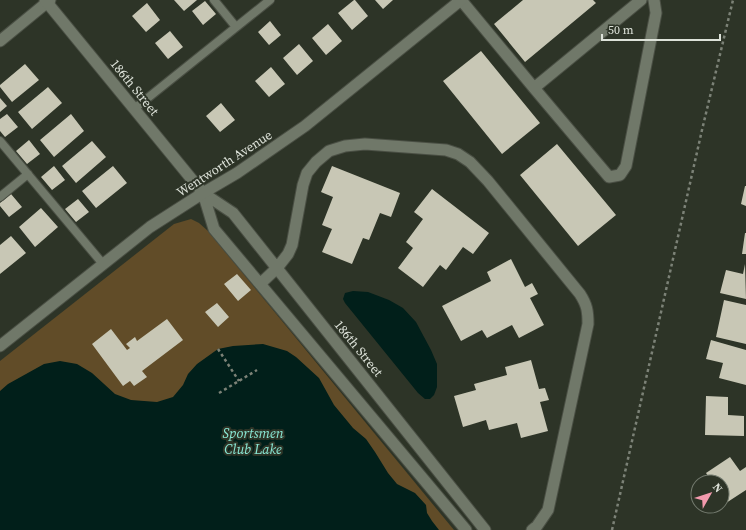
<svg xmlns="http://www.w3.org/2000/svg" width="746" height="530" font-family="'Source Serif 4',serif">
	<rect width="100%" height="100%" fill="#2d3427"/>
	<path fill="#614c28" d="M191,219l8,4 9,8 246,299h-454v-169l174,-137z"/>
	<path fill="#011f1a" d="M353,291l15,1 21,8 14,8 13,14 15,28 6,14v23l-3,8 -4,4h-5l-7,-6 -73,-90 -2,-4 2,-6z
		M263,344l24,7 9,6 23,21 15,27 19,23 13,11 9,13 13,21 9,11 18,9 11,12 1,8 5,8 7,9h-439v-139l8,-7 36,-20 16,-3 17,3 15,9 23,21 16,6 26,2 16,-5 10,-12 5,-11 9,-10 21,-15 15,-3z"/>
	<path fill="#c8c7b5" d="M174,0h23l-13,11z
		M354,0h1l13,16 -16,14 -14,-17z
		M375,0h18l-10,9z
		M523,0h70l3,3 -71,59 -31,-38z
		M205,1l11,13 -13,11 -11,-14z
		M147,3l13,17 -14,12 -14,-16z
		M270,21l11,14 -12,10 -11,-13z
		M328,24l14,17 -16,14 -14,-17z
		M170,31l13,16 -15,12 -13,-16z
		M299,44l14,17 -16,14 -14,-17z
		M481,51l59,72 -38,31 -59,-73z
		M25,64l14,16 -27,22 -12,-15v-2z
		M271,67l14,17 -16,13 -14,-16z
		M48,87l14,16 -30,26 -14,-17z
		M0,98l7,8 -7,6z
		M221,103l14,17 -15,12 -14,-16z
		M7,114l11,13 -13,10 -5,-6v-12z
		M71,114l13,17 -30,26 -14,-17z
		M29,140l11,14 -13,10 -11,-13z
		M92,141l14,16 -30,26 -14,-17z
		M557,144l59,71 -38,31 -58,-71z
		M54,166l11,14 -13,10 -11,-13z
		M113,166l14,17 -31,25 -14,-17z
		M332,166l68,27 -9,24 -11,-4 -11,27 -6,-2 -11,26 -30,-12 10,-23 -10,-4 11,-28 -12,-5z
		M745,186h1v20l-5,-2z
		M432,189l57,44 -16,21 -10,-7 -17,23 -6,-5 -17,22 -25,-19 15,-20 -7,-6 17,-23 -9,-7z
		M11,194l11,13 -13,10 -9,-11v-3z
		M78,199l11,13 -13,10 -11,-13z
		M41,208l17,19 -23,20 -16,-20z
		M745,233h1v21h-4z
		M11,236l15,17 -26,21v-29z
		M511,259l14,28 7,-4 6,11 -8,4 14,27 -25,13 -7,-13 -25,13 -5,-8 -21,11 -19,-35 49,-25 -4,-9z
		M745,264l1,35 -26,-6 6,-23 17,4z
		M237,274l14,16 -13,11 -14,-17z
		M724,300l22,5v39l-30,-7z
		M217,303l12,14 -11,10 -13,-15z
		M167,319l16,21 -41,31 5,6 -13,9 -4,-5 -7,5 -31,-42 19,-15 16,21 3,-2 -4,-4 9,-7 2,4z
		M711,340l35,10v35l-27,-7 4,-15 -17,-4z
		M531,360l8,29 6,-1 4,12 -9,2 8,29 -27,7 -4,-15 -28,7 -3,-10 -23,7 -9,-31 22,-6 -2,-6 33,-9 -2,-8z
		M706,396l22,1v18l16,1v20l-39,-1z
		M730,457l10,14 6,-4v23l-20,13 -4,-7v-14h-10l-6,-9z"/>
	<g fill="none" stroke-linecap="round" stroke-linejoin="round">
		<defs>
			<path id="service" d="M214,0l22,27
				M134,109l136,-109
				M0,141l103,123
				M0,197l28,-23"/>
			<path id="minor" d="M461,0l73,88 75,89 11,-2 6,-9 30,-153 -2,-13
				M0,41l50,-41
				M534,88l107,-88
				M203,193l30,20 252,317
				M203,193l11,36 252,301
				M260,284l17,-16 11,-14 4,-9 11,-60 4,-12 9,-11 13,-11 16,-5 20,-2 81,6 12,4 12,8 18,19 92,113c7,11 8,17 8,30l-40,186 -11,16 -5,4"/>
			<path id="tertiary" d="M45,0l158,193
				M0,346l150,-119 53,-34 34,-20 68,-47 156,-126"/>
		</defs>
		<use href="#service" stroke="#4a4f44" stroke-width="10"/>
		<use href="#minor" stroke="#4a4f44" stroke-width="13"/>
		<use href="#tertiary" stroke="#4a4f44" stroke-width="13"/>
		<path stroke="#7c8277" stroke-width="2.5" stroke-dasharray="3 3" stroke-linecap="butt" d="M218,349l21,32
			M219,393l38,-23
			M612,530l90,-400 31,-130"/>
		<use href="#service" stroke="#707869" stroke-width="8"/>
		<use href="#minor" stroke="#707869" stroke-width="11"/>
		<use href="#tertiary" stroke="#707869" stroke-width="11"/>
	</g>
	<g text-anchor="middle" stroke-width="4" stroke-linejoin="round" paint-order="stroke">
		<g font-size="13" fill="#dde2d9" stroke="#2d3427">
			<text transform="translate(135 87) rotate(51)" y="5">186th Street</text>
			<text transform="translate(224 163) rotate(-33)" y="5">Wentworth Avenue</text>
			<text transform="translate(359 348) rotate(51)" y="5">186th Street</text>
		</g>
		<g font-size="14" font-style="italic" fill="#89e7d4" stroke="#2d3427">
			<text x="253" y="438">Sportsmen<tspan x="253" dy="16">Club Lake</tspan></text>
		</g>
	</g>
	<g transform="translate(710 494) rotate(51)"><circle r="19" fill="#2d3427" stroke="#737a6e"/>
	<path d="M0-3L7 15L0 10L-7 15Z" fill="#f29aad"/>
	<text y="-6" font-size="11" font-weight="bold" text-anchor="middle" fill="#dde2d9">N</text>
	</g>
	<path d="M602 34v6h118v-6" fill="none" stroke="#dde2d9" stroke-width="2"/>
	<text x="608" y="34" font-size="12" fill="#dde2d9" stroke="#2d3427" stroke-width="3" paint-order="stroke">50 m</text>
</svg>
